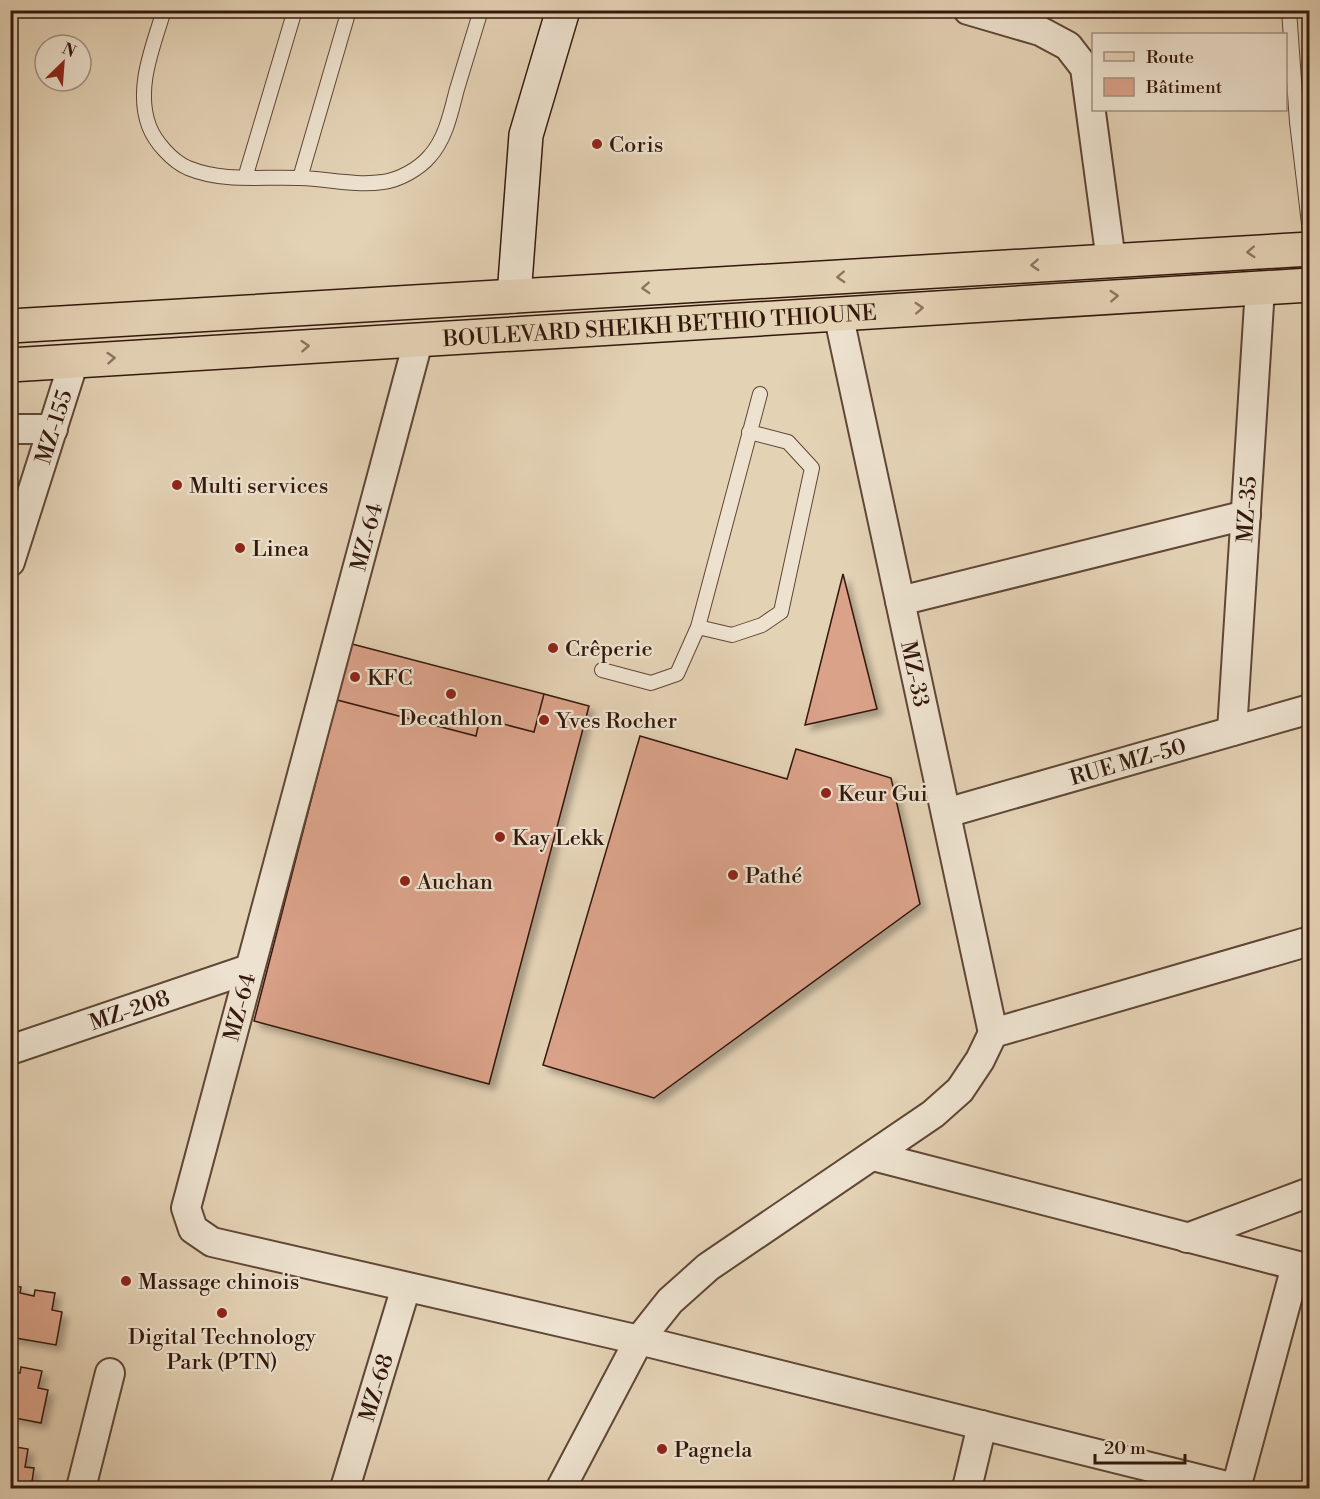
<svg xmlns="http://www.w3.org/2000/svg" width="1320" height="1499" font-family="'Libre Bodoni',serif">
	<defs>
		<filter id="shadow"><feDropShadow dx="5.5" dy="5.5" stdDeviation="3" flood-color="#0004"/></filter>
	</defs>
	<rect width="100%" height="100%" fill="#e4d2b5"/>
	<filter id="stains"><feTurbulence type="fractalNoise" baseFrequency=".00333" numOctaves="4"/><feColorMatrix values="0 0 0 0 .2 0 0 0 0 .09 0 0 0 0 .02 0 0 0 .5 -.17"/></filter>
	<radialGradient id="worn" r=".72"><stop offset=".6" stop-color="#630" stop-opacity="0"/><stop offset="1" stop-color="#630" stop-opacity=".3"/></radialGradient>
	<path fill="#daa289" stroke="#34180c" stroke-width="1.5" filter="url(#shadow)" d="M843,574l34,135 -72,16z
		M352,644l192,50 -10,38 -54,-14 -4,18 -139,-36z
		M544,694l45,12 -100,378 -235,-63 83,-321 139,36 4,-18 54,14z
		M640,736l147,43 9,-30 95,29 29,126 -266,194 -111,-33z
		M10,1285l11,2 -1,6 14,3 1,-6 20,3 -3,17 10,2 -6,33 -46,-8z
		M21,1367l21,4 -4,17 10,2 -7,33 -31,-6v-45l10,1z
		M10,1446l18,3 -3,18 9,1 -3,20h-21z"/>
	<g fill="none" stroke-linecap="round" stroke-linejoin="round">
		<defs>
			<path id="lane" d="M164,10c-11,37 -29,78 -15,116 6,16 23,35 39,42 37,15 75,8 113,10 27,1 55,8 82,4 16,-2 36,-13 47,-26 16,-18 21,-44 27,-67 8,-26 16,-52 24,-79
				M1289,10l8,112 13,110
				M245,178l50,-168
				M300,178l49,-168
				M698,627l34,8 30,-10 19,-13 31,-144 -24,-26 -39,-10
				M602,670l49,13 26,-9 21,-47 62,-233"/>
			<g id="street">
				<path d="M968,10l72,21 28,15 17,22 26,193"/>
				<path id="s1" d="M838,313l155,720"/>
				<path d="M419,338l-233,870 7,21 19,13 427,98 596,148"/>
				<path d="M10,429h43"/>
				<path id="s2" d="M10,562l64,-201"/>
				<path d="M900,601l346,-86"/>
				<path id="s3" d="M1232,731l28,-443"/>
				<path id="s4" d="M946,813l364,-104"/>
				<path id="s5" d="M10,1050l239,-81"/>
				<path d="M873,1156l437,113"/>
				<path d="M1187,1238l123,-46"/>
				<path d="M81,1488l29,-115"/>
				<path id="s6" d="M345,1488l61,-201"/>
				<path d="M561,1488l78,-148 31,-39 38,-34 225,-153 27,-24 20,-30 13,-27 317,-92"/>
				<path d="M967,1488l15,-63"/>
				<path d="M1236,1488l60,-222"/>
			</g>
			<path id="secondary" d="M514,296l12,-161 37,-125"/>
			<g id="primary">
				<path d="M10,326l1300,-77"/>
				<path id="s7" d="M10,365l1300,-80"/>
			</g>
		</defs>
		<use href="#lane" stroke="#604636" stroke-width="16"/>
		<use href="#street" stroke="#604636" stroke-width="32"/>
		<use href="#secondary" stroke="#34180c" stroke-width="36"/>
		<use href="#primary" stroke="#34180c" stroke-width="36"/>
		<use href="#lane" stroke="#ede2cf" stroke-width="14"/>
		<use href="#street" stroke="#ede2cf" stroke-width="28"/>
		<use href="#secondary" stroke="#ede2cf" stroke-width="33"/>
		<use href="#primary" stroke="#e4d2b5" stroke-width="33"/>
	</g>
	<defs><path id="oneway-chevron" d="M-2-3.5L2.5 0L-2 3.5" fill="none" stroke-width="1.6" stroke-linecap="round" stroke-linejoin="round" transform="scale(1.5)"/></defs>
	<g stroke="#8c7560">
		<use href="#oneway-chevron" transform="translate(1251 252) rotate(177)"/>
		<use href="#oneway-chevron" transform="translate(1035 265) rotate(177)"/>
		<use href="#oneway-chevron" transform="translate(841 277) rotate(177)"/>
		<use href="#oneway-chevron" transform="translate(646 288) rotate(177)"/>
		<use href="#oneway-chevron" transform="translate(1114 296) rotate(-3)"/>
		<use href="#oneway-chevron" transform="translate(919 308) rotate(-3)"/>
		<use href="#oneway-chevron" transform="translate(305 346) rotate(-4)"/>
		<use href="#oneway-chevron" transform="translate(111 358) rotate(-4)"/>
	</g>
	<g fill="#8f2418" stroke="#ede2cf" stroke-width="2">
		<circle cx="597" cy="144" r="6"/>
		<circle cx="177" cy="485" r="6"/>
		<circle cx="240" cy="548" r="6"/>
		<circle cx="553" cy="648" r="6"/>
		<circle cx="355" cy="677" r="6"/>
		<circle cx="451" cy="694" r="6"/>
		<circle cx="544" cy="720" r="6"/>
		<circle cx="826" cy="793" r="6"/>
		<circle cx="500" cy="837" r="6"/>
		<circle cx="733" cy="875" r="6"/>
		<circle cx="405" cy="881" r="6"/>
		<circle cx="126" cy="1281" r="6"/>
		<circle cx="222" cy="1313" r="6"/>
		<circle cx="662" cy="1449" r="6"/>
	</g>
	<g text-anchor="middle" stroke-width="4.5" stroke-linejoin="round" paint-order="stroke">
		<g font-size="22" fill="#34180c" stroke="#ede2cf" text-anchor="start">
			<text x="609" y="152">Coris</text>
			<text x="189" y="493">Multi services</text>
			<text x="252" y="556">Linea</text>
			<text x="565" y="656">Crêperie</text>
			<text x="367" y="685">KFC</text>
			<text x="451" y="725" text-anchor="middle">Decathlon</text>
			<text x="556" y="728">Yves Rocher</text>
			<text x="838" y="801">Keur Gui</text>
			<text x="512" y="845">Kay Lekk</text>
			<text x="745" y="883">Pathé</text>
			<text x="417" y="889">Auchan</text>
			<text x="138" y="1289">Massage chinois</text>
			<text x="222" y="1344" text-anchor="middle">Digital Technology<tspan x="222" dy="25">Park (PTN)</tspan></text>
			<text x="674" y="1457">Pagnela</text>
		</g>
		<g font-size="22" fill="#34180c" stroke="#ede2cf">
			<text dy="8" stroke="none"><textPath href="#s7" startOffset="651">BOULEVARD SHEIKH BETHIO THIOUNE</textPath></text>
			<text dy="8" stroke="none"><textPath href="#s2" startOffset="142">MZ-155</textPath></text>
			<text dy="8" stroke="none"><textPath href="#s3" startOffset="222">MZ-35</textPath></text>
			<text transform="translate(366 537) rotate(-75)" y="8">MZ-64</text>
			<text dy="8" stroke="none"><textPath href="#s1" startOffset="369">MZ-33</textPath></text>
			<text dy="8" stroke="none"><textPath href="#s4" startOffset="189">RUE MZ-50</textPath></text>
			<text transform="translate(239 1007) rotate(-75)" y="8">MZ-64</text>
			<text dy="8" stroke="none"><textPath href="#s5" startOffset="126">MZ-208</textPath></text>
			<text dy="8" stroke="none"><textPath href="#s6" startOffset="105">MZ-68</textPath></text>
		</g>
	</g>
	<rect width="1320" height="1499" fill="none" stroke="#e4d2b5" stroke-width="36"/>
	<rect x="12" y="12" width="1296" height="1475" fill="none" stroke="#34180c" stroke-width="3"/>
	<rect x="18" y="18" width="1284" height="1463" fill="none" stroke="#34180c" stroke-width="1.5"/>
	<rect x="1092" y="33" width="195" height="78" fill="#ede2cf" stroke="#a39181" stroke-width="1.5"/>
	<rect x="1104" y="52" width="30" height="9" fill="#e4d2b5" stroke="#a39181" stroke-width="1.5"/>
	<text x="1146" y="63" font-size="18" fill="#34180c">Route</text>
	<rect x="1104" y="78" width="30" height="18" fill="#daa289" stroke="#a39181" stroke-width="1.5"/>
	<text x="1146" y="93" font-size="18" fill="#34180c">Bâtiment</text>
	<g transform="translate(63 63) rotate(25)"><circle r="28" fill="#ede2cf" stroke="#a39181" stroke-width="1.5"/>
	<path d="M0-4.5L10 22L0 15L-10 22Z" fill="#8f2418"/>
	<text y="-9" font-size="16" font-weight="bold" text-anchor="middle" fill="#34180c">N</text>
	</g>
	<path d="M1095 1454v9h90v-9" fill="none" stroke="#34180c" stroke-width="3"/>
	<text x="1104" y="1454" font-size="18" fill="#34180c" stroke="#ede2cf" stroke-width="4.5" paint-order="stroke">20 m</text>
	<rect width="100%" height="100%" filter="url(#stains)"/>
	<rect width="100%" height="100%" fill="url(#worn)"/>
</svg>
